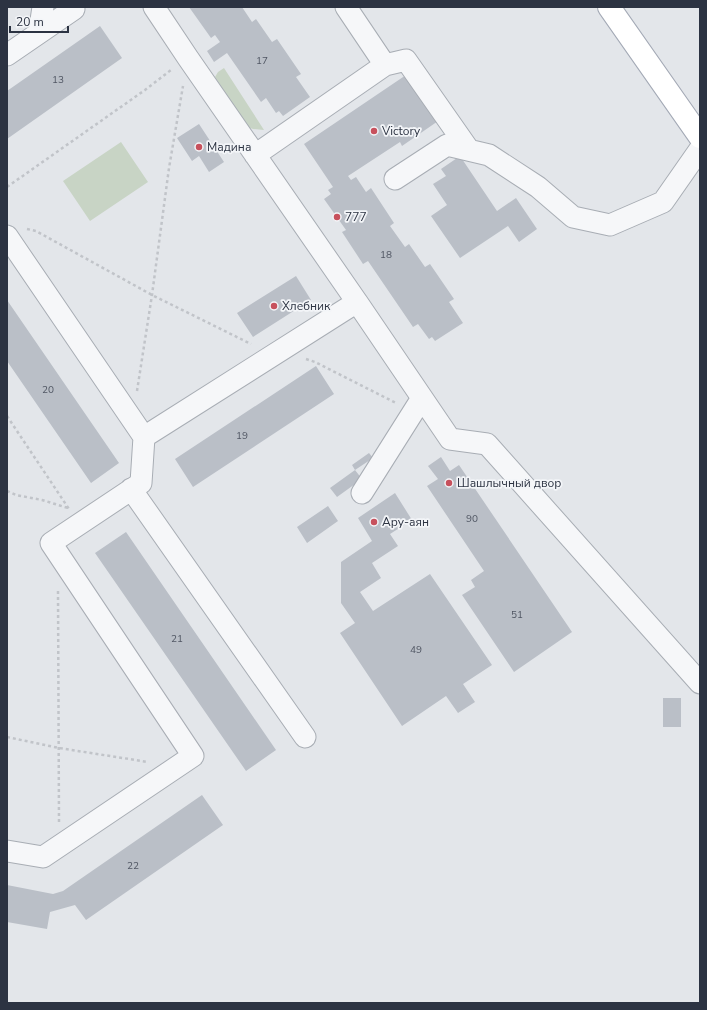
<svg xmlns="http://www.w3.org/2000/svg" width="707" height="1010" font-family="'Nunito Sans',sans-serif">
	<rect width="100%" height="100%" fill="#e3e6ea"/>
	<path fill="#c8d4c5" d="M224,68l40,62 -11,-1 -6,-2 -32,-50 3,-5z
		M121,142l27,40 -58,39 -27,-40z"/>
	<path fill="#babfc7" d="M189,7h53l10,15 4,-3 16,23 5,-3 24,35 -5,3 14,20 -27,19 -4,-5 -3,2 -10,-15 -5,4 -34,-49 -13,9 -7,-11 13,-9 -5,-7 -4,3z
		M100,26l22,32 -115,81v-48z
		M409,73l32,46 -39,27 -2,-4 -52,34 3,4 5,-3 10,15 5,-4 23,35 -4,3 15,21 4,-3 16,23 5,-3 24,35 -5,3 14,21 -28,18 -3,-4 -3,2 -11,-15 -5,3 -45,-66 -5,3 -21,-32 4,-2 -22,-31 7,-5 -3,-4 5,-3 -29,-43z
		M199,124l25,38 -15,10 -10,-16 -7,5 -15,-23z
		M460,156l37,55 19,-13 21,31 -18,13 -11,-16 -48,32 -29,-42 16,-11 -14,-21 13,-8 -5,-7z
		M296,276l15,24 -58,37 -16,-24z
		M7,300l112,163 -28,20 -84,-122z
		M316,366l18,28 -141,93 -18,-28z
		M369,453l4,5 -18,12 -3,-5z
		M441,457l9,14 9,-6 113,167 -58,40 -52,-77 13,-8 -4,-7 13,-9 -57,-85 11,-7 -10,-13z
		M355,470l7,9 -25,18 -7,-9z
		M395,493l17,27 -22,14 8,12 -26,17 9,15 -21,14 13,19 57,-37 62,91 -29,19 12,18 -17,11 -12,-17 -44,30 -62,-93 15,-10 -14,-20v-41l31,-21 -14,-23z
		M328,506l10,15 -31,22 -10,-16z
		M126,532l150,218 -30,21 -151,-218z
		M663,698h18v29h-18z
		M202,795l21,30 -137,95 -11,-15 -25,7 -3,17 -40,-7v-37l46,9 10,-3z"/>
	<g fill="none" stroke-linecap="round" stroke-linejoin="round">
		<defs>
			<path id="minor" d="M39,33l4,-26
				M7,55l67,-46
				M385,65l21,-5 63,90
				M255,155l130,-90 -39,-58
				M395,179l52,-34 42,10 49,32 35,30 37,8 53,-23 37,-53
				M7,236l137,201
				M357,302l93,137 37,5 213,239
				M131,489l174,248
				M362,493l60,-95
				M7,851l36,6 150,-101 -142,-213 90,-60 3,-46 213,-135 -169,-244 -34,-51"/>
			<path id="major" d="M609,7l91,130"/>
		</defs>
		<use href="#minor" stroke="#a8adb4" stroke-width="23"/>
		<use href="#major" stroke="#a3a9b5" stroke-width="24"/>
		<path stroke="#c1c4c9" stroke-width="2.5" stroke-dasharray="3 3" stroke-linecap="butt" d="M7,187l138,-97 26,-20
			M27,229l9,2 116,64 99,49
			M306,359l9,3 81,41
			M137,391l15,-96 17,-127 14,-82
			M7,416l62,93
			M7,491l9,4 26,5 26,8
			M58,591l1,231
			M7,737l52,11 89,14"/>
		<use href="#minor" stroke="#f6f7f9" stroke-width="21"/>
		<use href="#major" stroke="#fff" stroke-width="22"/>
	</g>
	<g fill="#c7505c" stroke="#f3f5f8" stroke-width="1.5">
		<circle cx="374" cy="131" r="4"/>
		<circle cx="199" cy="147" r="4"/>
		<circle cx="337" cy="217" r="4"/>
		<circle cx="274" cy="306" r="4"/>
		<circle cx="449" cy="483" r="4"/>
		<circle cx="374" cy="522" r="4"/>
	</g>
	<g text-anchor="middle" stroke-width="3.5" stroke-linejoin="round" paint-order="stroke">
		<g font-size="10" fill="#505663">
			<text x="262" y="64">17</text>
			<text x="58" y="83">13</text>
			<text x="386" y="258">18</text>
			<text x="48" y="393">20</text>
			<text x="242" y="439">19</text>
			<text x="472" y="522">90</text>
			<text x="517" y="618">51</text>
			<text x="177" y="642">21</text>
			<text x="416" y="653">49</text>
			<text x="133" y="869">22</text>
		</g>
		<g font-size="12" fill="#2c3342" stroke="#f3f5f8" text-anchor="start">
			<text x="382" y="135">Victory</text>
			<text x="207" y="151">Мадина</text>
			<text x="345" y="221">777</text>
			<text x="282" y="310">Хлебник</text>
			<text x="457" y="487">Шашлычный двор</text>
			<text x="382" y="526">Ару-аян</text>
		</g>
	</g>
	<rect width="707" height="1010" fill="none" stroke="#2c3342" stroke-width="16"/>
	<path d="M10 26v6h58v-6" fill="none" stroke="#2c3342" stroke-width="2"/>
	<text x="16" y="26" font-size="12" fill="#2c3342" stroke="#f3f5f8" stroke-width="3" paint-order="stroke">20 m</text>
</svg>
